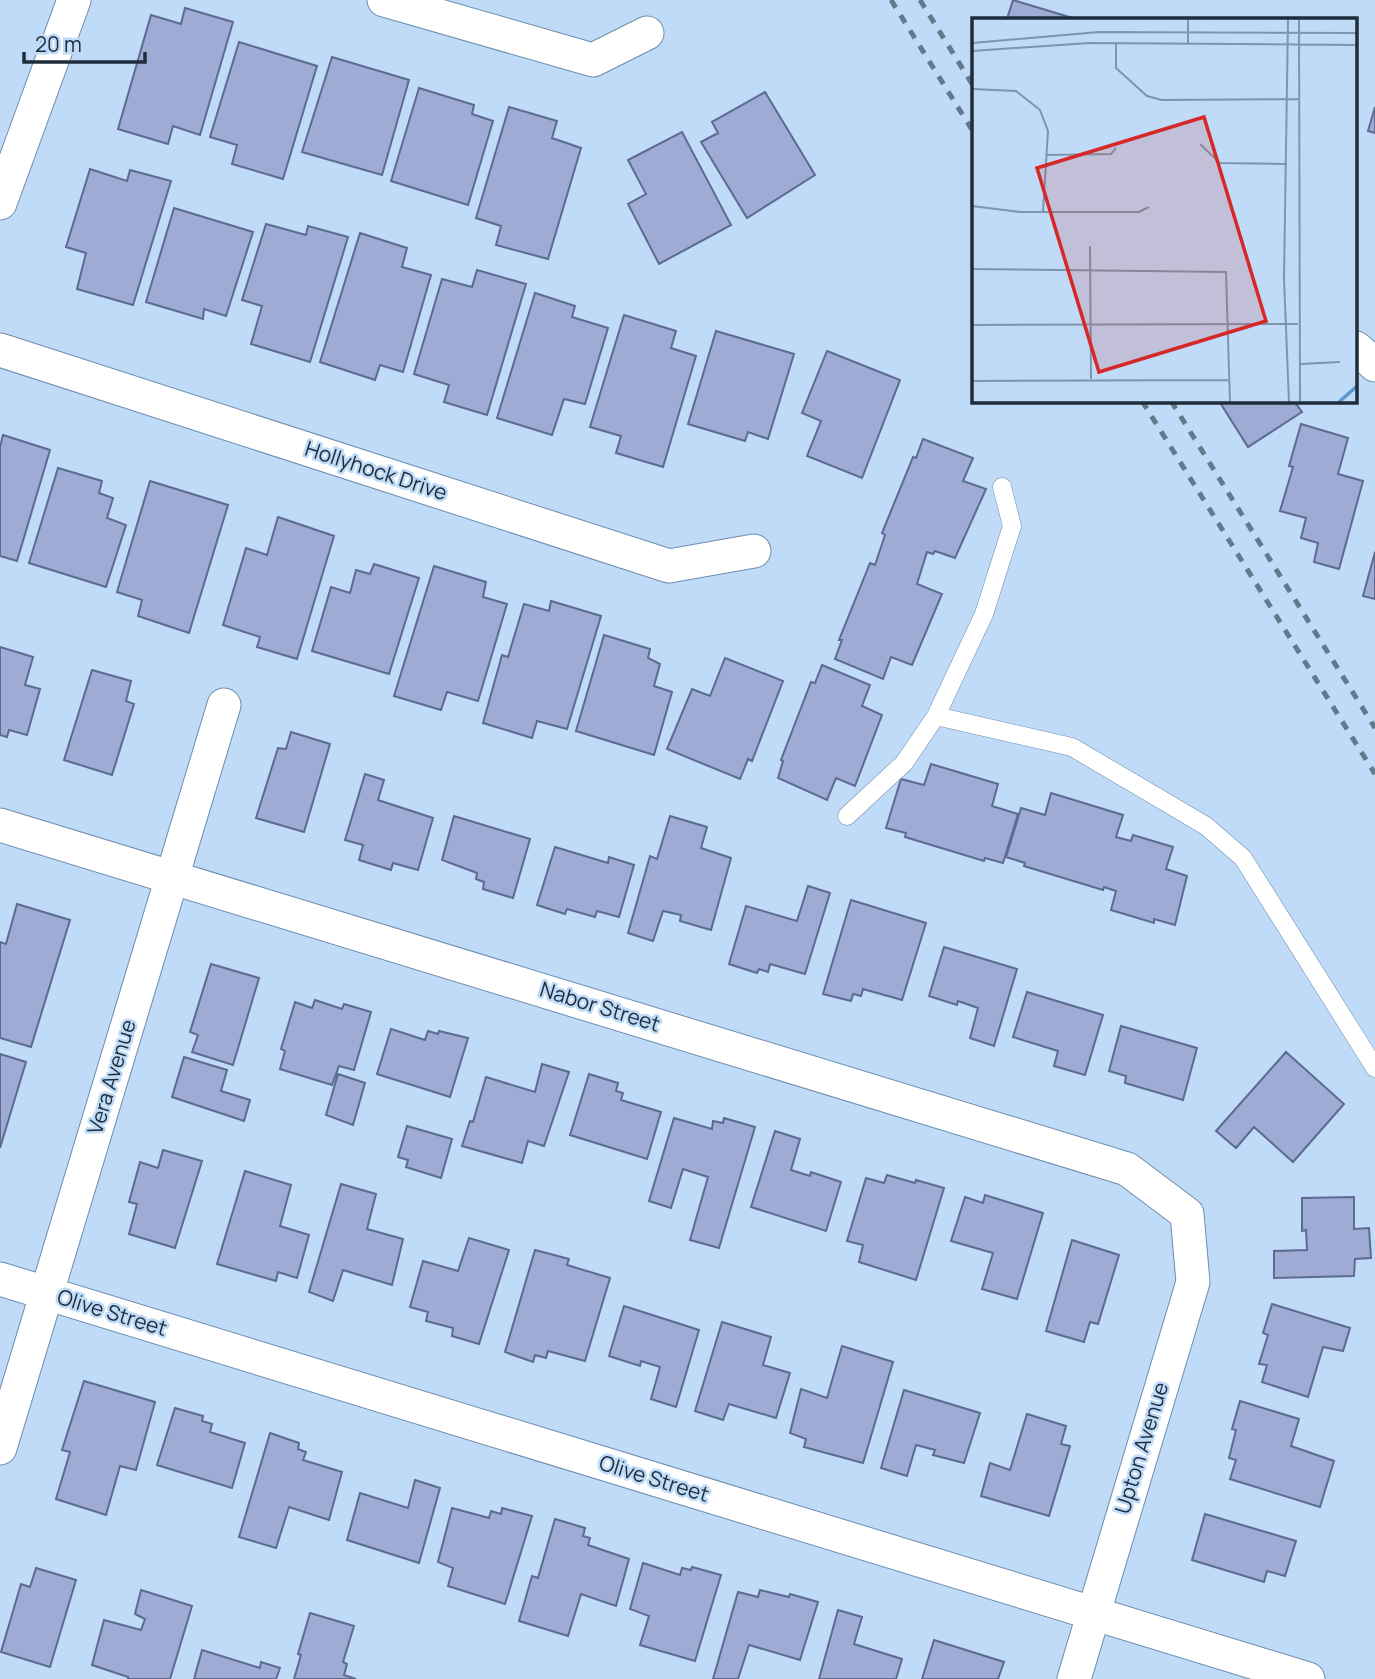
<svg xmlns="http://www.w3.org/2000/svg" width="1375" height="1679" font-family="Manrope,sans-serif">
	<rect width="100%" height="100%" fill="#bfdbf8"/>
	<path fill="#9dabd5" stroke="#5d6a91" stroke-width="2" d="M1013,0l63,19h-69z
		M185,8l48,14 -33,113 -27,-9 -5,18 -50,-15 33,-114 30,9z
		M239,42l78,24 -34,113 -51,-15 5,-19 -27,-8z
		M332,57l77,23 -27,95 -80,-23z
		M419,88l55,17 -2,9 21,7 -25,84 -77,-24z
		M765,92l50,83 -68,43 -46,-76 17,-9 -6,-11z
		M509,107l48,14 -5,17 29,10 -33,111 -52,-14 5,-19 -25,-8z
		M1375,107v26l-7,-2z
		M682,132l49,93 -72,39 -31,-60 18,-10 -18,-34z
		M90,169l37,12 3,-11 41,11 -38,124 -56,-16 9,-36 -20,-6z
		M174,208l79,24 -27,84 -22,-7 -1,10 -57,-17z
		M266,224l40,11 2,-9 40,11 -38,125 -59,-18 11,-38 -20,-6z
		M360,233l47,15 -5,19 29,8 -28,97 -23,-7 -5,15 -55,-18z
		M477,270l49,14 -39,131 -43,-13 5,-17 -35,-11 28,-95 30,8z
		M535,293l40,13 -3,11 36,11 -23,76 -21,-5 -12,36 -55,-17z
		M624,315l52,16 -5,17 25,8 -33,111 -47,-14 5,-17 -31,-9z
		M716,331l78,23 -26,85 -20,-7 -3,9 -57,-17z
		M827,351l73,29 -38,98 -55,-22 14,-35 -19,-8z
		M1219,401h75l8,11 -54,35z
		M1301,424l47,14 -10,36 25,7 -24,88 -25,-7 4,-19 -17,-5 5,-20 -26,-7 13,-44 -4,-1z
		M3,435l47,15 -33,111 -17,-5v-109z
		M923,439l50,19 -10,23 23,8 -31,69 -20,-7 -2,3 -6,-2 -10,32 25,10 -30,71 -21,-8 -8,22 -48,-20 7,-19h-3l31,-77 5,2 10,-30 -3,-2 31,-76 3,1z
		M58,468l44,13 -3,12 14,5 -6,20 19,7 -20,62 -77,-24z
		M150,481l78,24 -39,128 -51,-17 4,-16 -25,-8z
		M278,517l56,19 -37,123 -40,-12 3,-10 -37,-12 23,-77 21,7z
		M1375,552v47l-12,-3z
		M374,564l45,14 -30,96 -77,-23 19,-64 19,6 6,-23 14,4z
		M434,566l52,16 -3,15 24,7 -29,97 -31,-9 -6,18 -47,-14z
		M551,601l50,15 -34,113 -30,-8 -5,17 -49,-15 19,-68 6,2 16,-53 25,7z
		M604,635l46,14 -2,9 12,6 -6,22 18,6 -18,63 -78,-24z
		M0,647l33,10 -8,28 15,4 -13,46 -18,-5 -2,7 -7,-2z
		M725,658l58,23 -31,80 -4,-2 -8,20 -73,-30 25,-60 18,7z
		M822,665l48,20 -8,21 20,9 -27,71 -19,-8 -9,22 -49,-22 5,-17 -2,-1 30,-78 4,1z
		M92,670l39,11 -5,20 8,3 -22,71 -48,-15z
		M291,732l39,12 -26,88 -48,-14 22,-70 8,1z
		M931,764l67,20 -6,22 26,8 -15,49 -18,-5 -1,3 -79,-24 1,-4 -20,-5 15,-49 23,6z
		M365,774l19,6 -6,20 55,18 -15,52 -25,-7 -2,7 -32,-10 4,-15 -18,-5z
		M1051,793l72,22 -7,22 15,4 2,-6 40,12 -7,22 21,7 -12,49 -21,-6v4l-43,-13 5,-19 -12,-4 -1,3 -79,-24 1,-3 -19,-6 15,-49 24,7z
		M454,816l76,23 -17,59 -30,-9 1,-7 -8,-3 1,-6 -35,-13z
		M670,816l37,11 -6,21 30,10 -20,72 -31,-9 1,-6 -18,-4 -10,30 -25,-8 22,-77 7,3z
		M555,847l53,16 1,-6 25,8 -15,52 -22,-6 -2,6 -28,-8 -2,5 -28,-9z
		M808,886l22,7 -25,81 -35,-10 -2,8 -9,-3 -2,4 -28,-9 17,-58 51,15z
		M851,900l75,23 -24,77 -39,-11 -2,7 -8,-2 -2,7 -28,-7z
		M17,904l53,16 -39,127 -31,-9v-96l6,2z
		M944,947l73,22 -23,77 -24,-8 8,-30 -20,-7 -1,4 -28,-9z
		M211,964l48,14 -26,87 -41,-13 6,-17 -8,-3z
		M1027,992l76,23 -18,60 -31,-9 4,-15 -45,-14z
		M315,1000l27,9 2,-5 27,8 -17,58 -15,-4 -7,19 -52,-16 5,-18 -4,-2 14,-47 17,6z
		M1121,1026l76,22 -14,52 -58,-17 1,-7 -17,-5z
		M391,1029l34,11 3,-9 10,3 1,-3 29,7 -18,59 -73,-23z
		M1286,1052l58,52 -51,58 -39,-35 -18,21 -20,-17z
		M0,1054l26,8 -26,86z
		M184,1057l43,13 -6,21 29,9 -6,21 -72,-24z
		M542,1064l27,8 -25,74 -16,-5 -6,22 -60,-17 8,-25 3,1 13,-45 49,15z
		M338,1074l27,9 -12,42 -27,-10z
		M589,1074l29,9 -2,8 7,2 -2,7 40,12 -14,47 -77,-24z
		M674,1118l38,11 1,-8 10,2 1,-5 31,9 -36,121 -29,-8 18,-63 -25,-8 -12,39 -22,-7z
		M407,1126l45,13 -11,39 -35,-11 2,-7 -10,-3z
		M775,1131l25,8 -9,31 19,6 1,-4 30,10 -15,49 -75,-24z
		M163,1150l39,11 -27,87 -46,-14 8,-30 -8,-2 11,-40 18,6z
		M245,1171l46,14 -11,41 29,9 -12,43 -19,-6 -2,9 -59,-17z
		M887,1175l28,8 1,-3 28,8 -28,92 -57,-18 4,-17 -16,-4 19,-63 18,5z
		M341,1184l35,10 -9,35 36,10 -11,46 -49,-15 -10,31 -24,-9z
		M985,1195l58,18 -26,86 -35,-10 11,-36 -42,-12 14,-44 18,6z
		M1354,1197v32l15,-1 2,30 -16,1 -1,17 -80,2v-27l33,-1 -1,-20 -4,1v-33z
		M469,1238l40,12 -30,94 -27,-8 1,-8 -27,-7 2,-9 -18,-5 13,-46 35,10z
		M1072,1240l47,15 -21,69 -8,-2 -6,20 -38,-11z
		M535,1250l34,9 -2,6 43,13 -25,83 -37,-10 -2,7 -11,-3 -2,7 -28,-10z
		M1272,1304l78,24 -7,23 -20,-4 -15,50 -46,-15 5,-17 -8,-1 9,-29 -5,-2z
		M624,1306l75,24 -23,77 -25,-8 9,-32 -19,-6 -1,5 -31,-10z
		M722,1322l49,15 -8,28 27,8 -14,45 -47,-14 -6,16 -28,-9z
		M842,1346l51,16 -30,101 -59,-16 2,-8 -16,-6 11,-44 26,9z
		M84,1381l71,21 -19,68 -16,-4 -14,49 -50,-16 14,-47 -8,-2z
		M904,1390l76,23 -16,50 -31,-8 2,-5 -19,-5 -9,31 -26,-8z
		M1240,1401l59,18 -8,27 43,15 -14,46 -90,-28 6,-19 -7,-2 7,-28 -4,-1z
		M175,1408l28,8 -1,5 10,3 -2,8 35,11 -13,45 -75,-23z
		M1027,1414l39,12 -5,18 9,2 -21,70 -68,-20 9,-33 20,7z
		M270,1433l29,10 -1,6 8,3 -3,8 39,12 -13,48 -40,-13 -13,41 -37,-11z
		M415,1480l25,8 -21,75 -72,-23 13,-47 48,15z
		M452,1508l37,10 2,-7 10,3 1,-6 30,8 -27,88 -57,-18 5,-18 -15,-6z
		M1205,1514l91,27 -11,35 -18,-5 -3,11 -72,-22z
		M555,1519l30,9 -2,8 7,2 -2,7 41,14 -13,47 -35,-12 -13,42 -49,-15 13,-45 6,2z
		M643,1563l37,12 2,-7 9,2 1,-3 29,8 -26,86 -55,-16 9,-29 -19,-7z
		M36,1568l40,12 -26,87 -49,-15 20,-68 9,3z
		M141,1590l51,16 -22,73h-42v-2l-36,-12 12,-45 37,10 4,-11 -10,-5z
		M760,1590l29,7 1,-3 28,8 -18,58 -51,-15 -11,34h-25l25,-87 20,5z
		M838,1610l24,7 -8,27 48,15 -6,20h-77z
		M310,1613l44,13 -11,36 4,2 -3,11 12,4h-62l7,-24 -3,-1z
		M934,1640l70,22 -6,17h-76z
		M202,1650l58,18 1,-6 19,6 -4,11h-82z"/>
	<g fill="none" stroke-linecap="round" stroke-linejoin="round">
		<defs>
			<path id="lane" d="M1002,487l10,39 -28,88 -48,102 136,31 134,79 37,32 132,210
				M847,816l57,-53 32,-47"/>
			<path id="street" d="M384,0l209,60 54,-27
				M0,203l74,-203
				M1356,348l19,17
				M0,350l669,216 85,-15
				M0,825l1127,344 60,45 6,68 -119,397
				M0,1279l1308,400
				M0,1448l224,-743"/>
		</defs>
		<use href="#lane" stroke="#6d8daf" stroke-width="19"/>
		<use href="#street" stroke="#6d8daf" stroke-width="35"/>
		<use href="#lane" stroke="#fff" stroke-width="18"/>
		<use href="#street" stroke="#fff" stroke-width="33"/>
		<path stroke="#64798d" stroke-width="5" stroke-dasharray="9 9" stroke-linecap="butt" d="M891,0l83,133
			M920,0l54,87
			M1142,401l233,373
			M1171,401l204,327"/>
	</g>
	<g text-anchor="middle" stroke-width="5" stroke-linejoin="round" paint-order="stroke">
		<g font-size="21" fill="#1f2d3b" stroke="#bfdbf8">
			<text transform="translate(376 471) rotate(18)" y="7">Hollyhock Drive</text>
			<text transform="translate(600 1007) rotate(17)" y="7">Nabor Street</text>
			<text transform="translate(112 1077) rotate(-73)" y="7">Vera Avenue</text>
			<text transform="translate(112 1313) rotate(17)" y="7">Olive Street</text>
			<text transform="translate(1142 1448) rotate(-73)" y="7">Upton Avenue</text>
			<text transform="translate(654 1479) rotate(17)" y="7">Olive Street</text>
		</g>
	</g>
	<g transform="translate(972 18)">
		<rect width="385" height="385" fill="#bfdbf8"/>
		<path fill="none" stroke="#5996d2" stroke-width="3.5" d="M367,384l18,-16"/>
		<path fill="none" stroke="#7f95ac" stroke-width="2" d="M216,1v24M316,1l-4,260 5,123M327,1l1,383M0,25l127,-11 258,1M144,25v25l31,28 15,4 137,-1M0,33l117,-8 268,2M0,71l44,2 24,19 8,21 -5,80M228,126l20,19 67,1M74,137l65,-1 5,-6M0,188l48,6h119l10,-5M118,228l1,133M0,251l254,3 4,130M0,307l326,-1M328,346l40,-2M0,363l258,-1"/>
		<path fill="#d62828" fill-opacity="0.15" stroke="#d62828" stroke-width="3.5" d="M232,99l62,204 -167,51 -62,-204z"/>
		<rect width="385" height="385" fill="none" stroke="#1f2d3b" stroke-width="3.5"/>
	</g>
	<path d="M24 52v10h121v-10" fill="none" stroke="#1f2d3b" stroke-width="3.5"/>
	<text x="35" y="52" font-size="21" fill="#1f2d3b" stroke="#bfdbf8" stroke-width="5" paint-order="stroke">20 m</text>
</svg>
